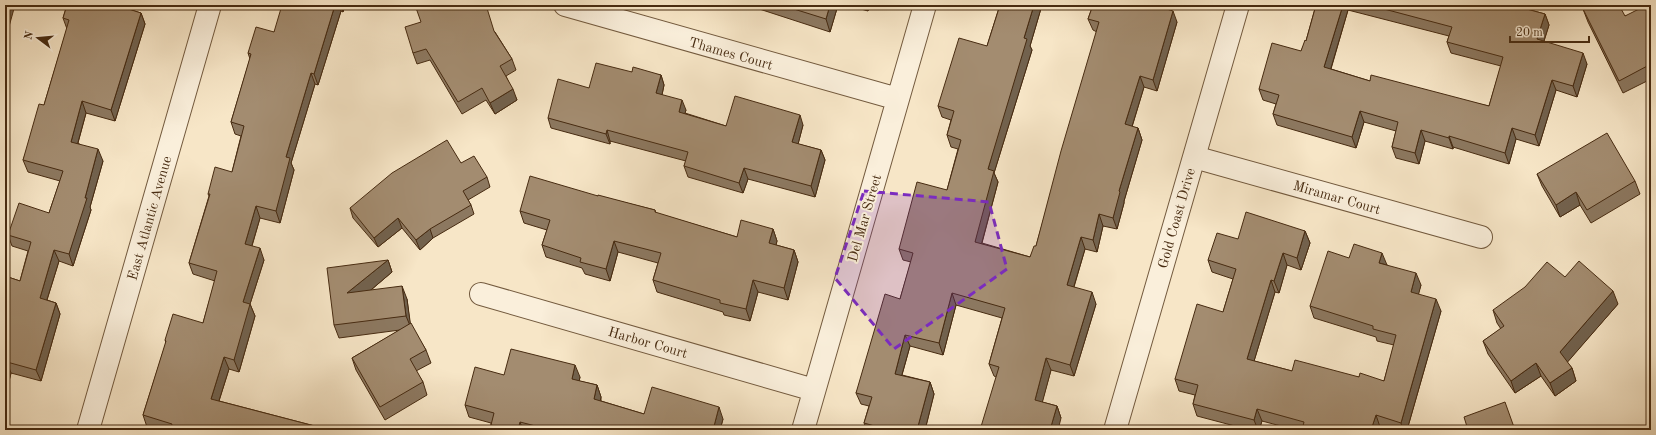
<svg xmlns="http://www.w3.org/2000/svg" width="1656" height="435" font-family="'Old Standard TT',serif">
	<rect width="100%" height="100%" fill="#f7e6c7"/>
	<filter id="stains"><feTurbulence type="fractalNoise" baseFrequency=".005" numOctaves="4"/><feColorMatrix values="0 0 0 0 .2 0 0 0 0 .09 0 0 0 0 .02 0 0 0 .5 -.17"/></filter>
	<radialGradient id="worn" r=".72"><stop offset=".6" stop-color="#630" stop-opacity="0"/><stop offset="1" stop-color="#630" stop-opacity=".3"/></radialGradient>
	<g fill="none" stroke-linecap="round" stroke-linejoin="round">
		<defs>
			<path id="minor" d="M565,5l333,94
				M1194,157l287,80
				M481,294l333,96
				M88,430l122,-425
				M803,430l122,-425
				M1115,430l123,-425"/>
		</defs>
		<use href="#minor" stroke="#735a3e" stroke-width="24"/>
		<use href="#minor" stroke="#faefdb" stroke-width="22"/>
	</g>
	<path fill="#8c7860" stroke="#472b11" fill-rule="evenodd" d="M67,5h51v1l23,7 4,11 -30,97 -29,-8 -8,30 25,18 -13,46 1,3 -18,56 -14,-5 -12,39 9,3 4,11 -19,67 -30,-8 -6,24v-121l15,5 8,-30 -16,-5 -4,-11 41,-22 11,-32 -32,-9 -5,-12 21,-55 23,-76 -4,-11z
		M295,5h50l-2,7 -2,-1 -23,74 -3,-1 -24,79 3,7 -14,53 -20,-5 -8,28 12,14 -14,44 5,12 -16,56 -10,-3 -10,32 111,29h-171l-12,-3 -4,-12 23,-72 -1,-3 38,-17 12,-42 -22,-7 -4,-11 20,-67 -1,-2 24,-22 9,-36 -6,-2 -4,-12 19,-63 -2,-6 26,-21 20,-23z
		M747,5h91l-8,27z
		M847,5h22l-1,6z
		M988,5h54l-12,41 2,4 -38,123 4,9 -16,61 48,14 6,-11 61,-214 -4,-2 -5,-11 5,-14h68l-1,2 17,15 -20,69 -13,-4 -12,40 6,1 4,12 -18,61v2l-7,26 -14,-3 -6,26 -12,-3 -11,38 22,17 -22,72 -23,-6 -9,32 15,4 4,12 -65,-41 -2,-1 -5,-12 13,-46 -46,-13 -13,50 -33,-9 -8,29 28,7 4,12 -9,36h-58l-3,-7 5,-17 -8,-2 -5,-11 44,-94 11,-37 -8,-2 -4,-11 48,-59 11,-41 -7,-2 -4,-12 4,-15 -9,-3 -4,-11 49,-60 12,-38z
		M1316,5h196l33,9 4,11 -5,16 43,23 -10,33 -21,-7 -17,56 -23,-7 -7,25 -56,-17v2l-28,-8 -6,23 -23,-6 -4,-11 4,-16 -32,-9 -8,26 -79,-23 -4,-11 3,-10 -13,-4 -4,-11 42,-38 5,-10zM1348,10l101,26 -2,6 4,11 50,13 -12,40 -119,-25 -39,-12z
		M458,9l37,23 17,27 4,11 -10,6 11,24 -22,14 -9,-14 -24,14 -32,-54 -13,4 -4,-11 8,-31z
		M1583,9l42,7 26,-4v67l-28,14 -35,-71z
		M632,72l29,3 3,10 -2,10 24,15 -1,3 41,13 77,-1 -5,19 23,6 4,10 -10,37 -67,-18 -5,14 -55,-16 -4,-11 2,-5 -76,-20v3l-59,-16 -3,-10 41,-30z
		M461,163l26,14 3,10 -22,13 3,5 3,9 -41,24 -13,12 -18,-22 -24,19 -25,-29 -3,-10z
		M1537,174l98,7 5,13 -49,29 -11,-18 -20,12 -18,-31z
		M598,196l57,14 1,3 81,24 36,-8 4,12 -1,4 18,5 4,12 -10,38 -30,-8 -8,29 -26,-6 -1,-3 -66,-20 -4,-12 5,-17 -40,-11 -8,29 -25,-7 -3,-6 -36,-11 -4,-12 5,-15 -23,-7 -4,-12z
		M1305,231l5,12 -9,27 -14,-5 -8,28 -4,-1 -21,69 38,10 67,6 25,4 10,-36 -17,-4 -1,-4 -62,-19 -4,-12 39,-48 38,7 34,20 -3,9 23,17 -34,119h-17l-10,-3 -1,3h-83l-34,-9 -3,9h-9l-53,-14 -4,-12 2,-9 -16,-4 -4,-12 48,-67 10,-33 -21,-7 -4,-12 30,-21z
		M388,260l4,12 -21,18 36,9 3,25 16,26 5,13 -15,8 7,11 4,13 -42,25 -29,-50 -4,-12 48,-28 -61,8 -5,-13z
		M1618,304l-51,58 5,6 4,13 -21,15 -14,-20 -26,17 -27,-39 -5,-13 18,-12 -4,-6 -4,-13z
		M504,375l76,2 -1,4 18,4 4,12v4l43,13 79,5 -3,11h-227l-2,-5v-2l-22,-6 -4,-12z"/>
	<path fill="#72624e" stroke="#472b11" d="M8,5h7l-10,36v-26z
		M335,5h3l3,6 -23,74 -4,-11z
		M341,5h4l-2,7z
		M830,5h8l-8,27 -4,-13z
		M866,5h3l-1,6z
		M1034,5h8l-12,41 2,4 -38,123 4,9 -19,71 -4,-11 13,-73 36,-131z
		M1343,5h4l1,5 -20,68 -4,-11z
		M1173,11l4,11 -20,69 -4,-11z
		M141,13l4,11 -30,97 -4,-11z
		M1545,14l4,11 -8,25 -4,-11z
		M1583,53l4,11 -10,33 -4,-11z
		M311,73l4,11 -24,79 3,7 -14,53 -4,-12 10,-54z
		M661,75l3,10 -4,19 -4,-11z
		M1140,76l4,11 -15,49 -4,-12z
		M1552,80l4,10 -17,56 -4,-11z
		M513,89l4,11 -22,14 -5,-11z
		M682,100l4,10 -4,12 -3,-10z
		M82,101l4,12 -11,40 -4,-11z
		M1360,111l4,11 -8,26 -4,-11z
		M800,115l3,10 -7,27 -4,-10z
		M1138,128l4,12 -18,61v2l-7,26 -4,-11 6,-27z
		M1512,128l4,11 -7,25 -4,-11z
		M607,130l3,11v3l-4,-10z
		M1421,130l4,11 -6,23 -4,-11z
		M1449,136l4,11v2l-4,-11z
		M98,149l5,12 -13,46 1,3 -18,56 -4,-12 16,-56z
		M821,150l4,10 -10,37 -4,-11z
		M744,168l4,11 -5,14 -4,-10z
		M1576,192l4,13 -20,12 -4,-12z
		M256,206l4,12 -11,37 -4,-11z
		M1099,214l4,12 -6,26 -4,-12z
		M398,218l4,10 -24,19 -4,-9z
		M430,229l3,9 -13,12 -4,-10z
		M773,229l4,12 -4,14 -4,-12z
		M1305,231l5,12 -9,27 -4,-12z
		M1081,237l4,12 -14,47 -4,-11z
		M614,241l4,11 -8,29 -4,-12z
		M260,248l4,12 -14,44 5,12 -16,56 -5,-12 9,-58z
		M54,250l5,11 -15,48 -4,-11z
		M794,250l4,12 -10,38 -4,-12z
		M1283,253l4,12 -8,28 -5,-12z
		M1382,253l5,12 -8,-2z
		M388,260l4,12 -40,34 -5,-13z
		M1416,273l5,12 -5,19 -5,-12z
		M753,280l5,12 -8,29 -4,-12z
		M1271,280l4,12 -24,79 -4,-12z
		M402,286l5,13 4,29 -5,-12z
		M1613,291l5,13 -53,61 -5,-13z
		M1092,292l4,12 -22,72 -4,-11z
		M952,293l4,12 -13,50 -4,-12z
		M1436,299l5,12 -34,119h-4l-2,-7z
		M56,303l4,11 -19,67 -5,-11z
		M905,335l5,11 -11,39 -4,-11z
		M224,357l5,12 -13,41 -5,-11z
		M1046,358l5,12 -11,41 -5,-11z
		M7,362l4,11 -6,24v-27z
		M1536,363l5,13 -26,17 -4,-12z
		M575,365l5,12 -3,14 -5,-12z
		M1572,368l4,13 -21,15 -5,-13z
		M930,382l4,12 -9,36h-8z
		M597,385l4,12 -3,14 -4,-12z
		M1057,406l4,12 -3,12h-8z
		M719,407l4,12 -3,11h-7z
		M1257,409l5,12 -3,9h-1l-4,-10z
		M1376,415l4,12 -1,3h-8z
		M520,422l3,8h-5z
		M5,424l2,6h-2z"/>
	<path fill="#a38c70" stroke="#472b11" d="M5,5h3l-3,10z
		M67,5h49l25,8 -30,97 -29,-9 -11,41 27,7 -13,49h2l-18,56 -15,-4 -14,48 16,5 -20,67 -29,-8 -2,8v-94l15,5 11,-39 -23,-7 11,-32 30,10 14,-42 -40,-11 16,-56 5,1 25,-85 -6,-2z
		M282,5l12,4 1,-4h40l-21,69 -3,-1 -25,84 4,1 -14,53 -20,-5 -11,38 15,4 -17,54 7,2 -16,56 -10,-3 -13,42 119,31h-160l2,-6 -29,-9 23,-74 -1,-1 8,-26 30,9 14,-52 -28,-8 21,-69h-2l7,-27 17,5 12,-46 -13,-4 20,-68 -3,-1 8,-26 18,5z
		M415,5h41l1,4 12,-4h17l8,26 18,28 -12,7 13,23 -23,14 -8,-15 -24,14 -32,-53 -13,4 -8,-26 16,-5z
		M781,5h49l-4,14z
		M1000,5h34l-10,33 3,1 -39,130 6,2 -19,71 55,15 4,-11h2l25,-95 38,-129 -11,-3 5,-14h61l19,6 -20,69 -13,-4 -15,48 13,4 -19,63 1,1 -7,26 -14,-4 -6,26 -12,-3 -14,48 25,7 -22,73 -24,-7 -11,42 22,6 -7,24h-70l19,-63 -10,-3 16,-56 -53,-15 -13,50 -34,-8 -10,39 35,8 -13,48h-40l1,-3 -14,-4 8,-26 -16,-4 29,-99 15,5 13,-46 -14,-4 18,-67 30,8 14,-50 -14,-5 7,-24 -16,-5 21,-68 28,8z
		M1316,5h27l-19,62 46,14 1,-6 118,31 14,-49 -56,-15 5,-15 -83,-22h143l33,9 -8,25 46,14 -10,33 -21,-6 -17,55 -23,-7 -7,25 -56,-17v2l-28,-8 -6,23 -23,-6 6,-25 -38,-11 -8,26 -79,-23 6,-19 -20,-6 13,-46 29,8 4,-11 1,1z
		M1592,5h27l6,11 22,-11 4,7v52l-32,17 -36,-72z
		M596,63l36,9 1,-5 28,8 -5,18 26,7 -3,12 47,14 9,-30 65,19 -8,27 29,8 -10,36 -67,-18 -5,15 -55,-17 4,-14 -81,-22 -1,4 -58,-16 10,-39 31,9z
		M1607,133l28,48 -48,29 -11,-18 -20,13 -19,-31z
		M447,140l14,23 13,-7 13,21 -24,14 8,14 -41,24 -14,11 -18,-22 -24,20 -24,-30 42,-35z
		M530,176l68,20v-1l57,15v2l82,25 4,-17 32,9 -4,14 25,7 -10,38 -31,-8 -7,29 -26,-6v-3l-67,-20 8,-27 -47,-12 -8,28 -26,-7 1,-4 -39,-13 8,-25 -30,-9z
		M1246,212l59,19 -8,27 -14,-5 -9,28 -3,-1 -24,79 45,12 3,-11 64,17 1,-4 24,8 12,-46 -23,-6v-3l-63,-20 18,-55 21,7 5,-14 28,9 -3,10 37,10 -5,19 25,7 -35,124 -25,-8 -5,15h-69l2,-8 -47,-13 -3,11 -61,-16 5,-19 -23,-6 22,-75 26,8 13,-43 -28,-9 9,-27 21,6z
		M388,260l-41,33 55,-7 4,30 -72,9 -7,-57z
		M1579,261l34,30 -53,61 12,16 -22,15 -14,-20 -25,18 -28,-40 21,-15 -11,-16 32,-23 22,-25 18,15z
		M411,323l15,27 -16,9 13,23 -43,25 -28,-49z
		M511,349l64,16 -3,14 25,6 -3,14 50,15 8,-27 67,20 -6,23h-162l-31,-8 -2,8h-7l-20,-5 3,-12 -29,-8 10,-38 29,8z
		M1505,402l10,28h-47l-4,-13z
		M1526,426l2,4h-13z"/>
	<path fill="#7b2cbf" fill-opacity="0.2" stroke="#7b2cbf" stroke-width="3" stroke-dasharray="8 5" stroke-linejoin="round" d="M864,191l125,11 18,67 -113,80 -59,-71z"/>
	<g text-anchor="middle" stroke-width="4" stroke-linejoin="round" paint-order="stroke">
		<g font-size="14" fill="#472b11" stroke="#faefdb">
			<text transform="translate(731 53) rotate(16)" y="5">Thames Court</text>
			<text transform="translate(1337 197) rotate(16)" y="5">Miramar Court</text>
			<text transform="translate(149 218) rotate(-74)" y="5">East Atlantic Avenue</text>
			<text transform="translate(864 218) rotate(-74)" y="5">Del Mar Street</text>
			<text transform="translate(1176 218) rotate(-74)" y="5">Gold Coast Drive</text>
			<text transform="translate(648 342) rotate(16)" y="5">Harbor Court</text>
		</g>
	</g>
	<rect width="1656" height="435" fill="none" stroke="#f7e6c7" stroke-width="20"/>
	<rect x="6" y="6" width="1644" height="423" fill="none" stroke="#472b11" stroke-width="2"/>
	<rect x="10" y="10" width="1636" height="415" fill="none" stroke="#472b11"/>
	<g transform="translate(38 38) rotate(286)" stroke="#faefdb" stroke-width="3" paint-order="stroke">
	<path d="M0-3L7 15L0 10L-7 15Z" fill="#472b11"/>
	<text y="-6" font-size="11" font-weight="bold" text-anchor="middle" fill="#472b11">N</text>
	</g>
	<path d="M1510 36v6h79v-6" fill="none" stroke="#472b11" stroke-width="2"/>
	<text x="1516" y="36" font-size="12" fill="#472b11" stroke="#faefdb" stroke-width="3" paint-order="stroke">20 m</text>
	<rect width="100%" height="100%" filter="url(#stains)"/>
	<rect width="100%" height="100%" fill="url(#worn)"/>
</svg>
